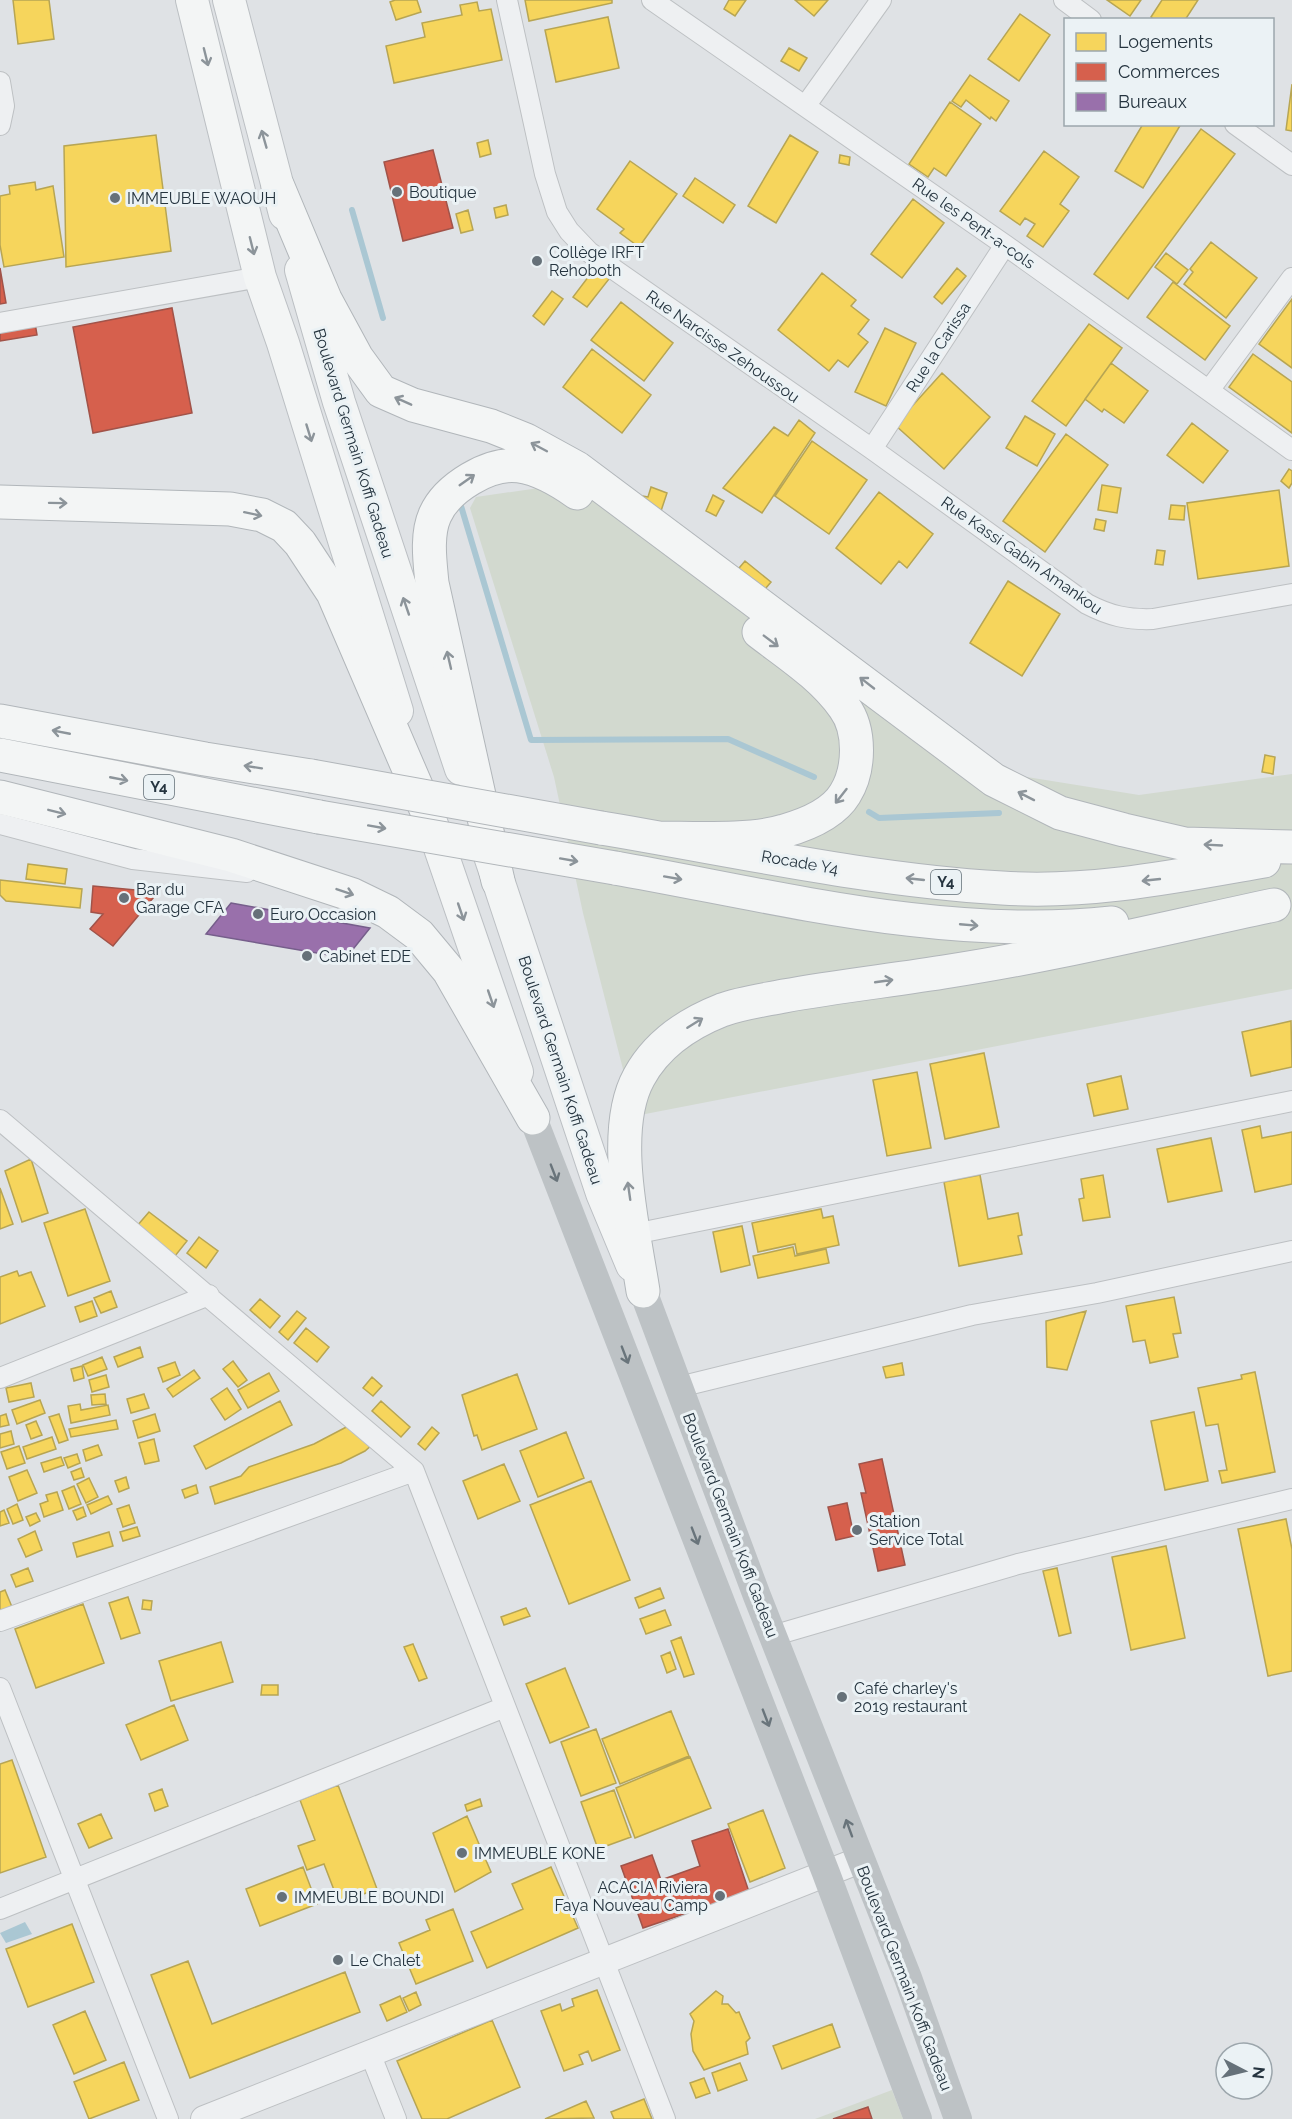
<svg xmlns="http://www.w3.org/2000/svg" width="1292" height="2119" font-family="Raleway,sans-serif">
	<rect width="100%" height="100%" fill="#dfe2e5"/>
	<path fill="#d2d9cf" d="M580,482l372,283 187,30 153,-21v215l-657,127 -52,-203 -29,-136 -84,-269 6,-11z
		M892,2090l11,29h-88z"/>
	<path fill="#aac7d3" d="M25,1922l7,12 -26,9 -6,-10z"/>
	<path fill="#f6d55c" stroke="#b7a553" stroke-width="1.5" d="M13,0h36l5,39 -36,5z
		M395,0h22l4,12 -25,8 -6,-18z
		M525,0h87v3l-83,18z
		M729,0h17l-11,16 -11,-7z
		M795,0h33l-14,16z
		M1107,0h34l-11,16z
		M1162,0h36l-13,20h-31l-3,-3z
		M477,2l2,9 12,-2 11,51 -108,23 -8,-37 39,-9 -3,-14 40,-8 -2,-10z
		M1020,14l30,21 -31,46 -31,-22z
		M608,17l11,51 -63,14 -11,-52z
		M789,48l18,10 -8,13 -18,-10z
		M970,75l39,26 -13,20 -5,-4 -1,2 -24,-19 -5,7 -9,-6z
		M1292,84v47l-6,-1z
		M950,102l31,22 -35,52 -12,-8 -6,9 -19,-13z
		M1143,124h38l-38,64 -28,-17z
		M1201,129l34,25 -107,145 -34,-25z
		M156,135l15,116 -105,16 -2,-121z
		M790,135l28,17 -42,71 -28,-17z
		M488,140l3,14 -11,3 -3,-14z
		M1044,151l35,26 -19,27 9,7 -26,36 -16,-11 8,-12 -10,-6 -5,7 -20,-14z
		M840,155l10,2 -1,8 -10,-2z
		M630,161l47,33 -38,53 -19,-14 4,-4 -27,-20z
		M695,178l40,27 -12,18 -40,-27z
		M35,182l1,8 17,-4 11,71 -60,10 -4,-22v-49l10,-2 -1,-8z
		M913,199l31,24 -42,55 -31,-24z
		M506,205l2,10 -12,3 -2,-10z
		M468,210l5,20 -12,3 -5,-19z
		M1211,242l46,36 -31,40 -42,-34 9,-12 -3,-3z
		M1166,253l22,17 -11,14 -22,-17z
		M595,268l14,11 -22,28 -14,-10z
		M957,268l9,8 -24,28 -8,-7z
		M822,273l34,27 -5,6 18,14 -11,14 10,8 -20,25 -10,-7 -9,11 -51,-41z
		M1173,282l57,44 -25,34 -58,-43z
		M552,291l11,8 -19,26 -11,-9z
		M1292,299v69l-33,-24z
		M621,302l52,41 -29,38 -53,-41z
		M1089,324l33,24 -56,78 -34,-25z
		M885,328l31,15 -30,63 -31,-14z
		M592,349l59,46 -29,38 -59,-46z
		M1253,354l39,28v51l-63,-46z
		M1111,363l37,28 -24,32 -20,-14 -2,3 -17,-13z
		M942,373l48,44 -46,52 -49,-44z
		M1025,416l30,18 -18,32 -31,-18z
		M799,420l16,13 -53,80 -39,-25 51,-61 14,9z
		M1192,423l36,28 -25,32 -36,-28z
		M1066,434l42,31 -63,87 -42,-31z
		M812,441l55,39 -38,54 -54,-38z
		M1289,469l3,2v12l-3,5 -8,-7z
		M1102,485l19,3 -4,25 -19,-3z
		M651,487l16,6 -8,24 -21,-7 5,-14 5,1z
		M1279,490l10,76 -91,13 -11,-76z
		M879,492l54,42 -26,34 -8,-7 -18,23 -45,-36z
		M713,495l11,6 -8,15 -10,-5z
		M1171,505l14,1 -1,14 -15,-1z
		M1096,519l10,2 -2,10 -10,-2z
		M1157,550l8,1 -2,14 -8,-1z
		M745,561l26,21 -11,13 -26,-21z
		M1008,581l52,33 -38,62 -52,-33z
		M1265,755l10,2 -2,17 -11,-2z
		M28,864l39,5 -2,15 -39,-5z
		M0,880l82,9 -2,19 -74,-7 -6,-6z
		M1291,1021l1,46 -41,9 -9,-44z
		M984,1053l15,74 -54,12 -15,-75z
		M917,1072l14,76 -44,8 -14,-76z
		M1121,1076l7,33 -34,7 -7,-32z
		M1260,1126l2,12 30,-6v52l-37,8 -13,-62z
		M1211,1138l11,53 -54,11 -11,-53z
		M31,1159l17,54 -26,9 -17,-51z
		M980,1175l8,44 30,-6 4,22 -4,1 4,18 -63,12 -15,-84z
		M1103,1175l7,42 -27,4 -4,-22 5,-1 -3,-19z
		M0,1188l13,36 -13,5z
		M85,1209l25,72 -42,15 -24,-73z
		M821,1209l2,9 10,-2 6,29 -42,9 -2,-10 -37,8 -6,-29z
		M149,1212l38,29 -12,15 -38,-30z
		M742,1226l8,39 -29,7 -8,-40z
		M199,1237l19,14 -12,17 -19,-15z
		M793,1247l2,9 31,-7 3,14 -71,15 -5,-22z
		M17,1271l2,5 12,-4 14,34 -45,18v-47z
		M111,1291l6,16 -16,6 -7,-15z
		M1174,1297l7,36 -8,1 5,23 -28,6 -5,-23 -12,2 -7,-36z
		M260,1299l20,17 -10,12 -20,-18z
		M92,1301l5,15 -17,6 -5,-15z
		M297,1311l9,7 -18,22 -9,-8z
		M1086,1311l-19,59 -20,-3 -1,-46z
		M306,1328l23,19 -12,15 -23,-19z
		M140,1347l3,10 -25,10 -4,-10z
		M102,1357l5,12 -19,7 -5,-11z
		M233,1361l14,19 -9,7 -15,-18z
		M175,1362l5,13 -17,7 -5,-14z
		M902,1363l2,12 -18,3 -3,-11z
		M82,1366l2,12 -10,3 -3,-12z
		M194,1370l6,8 -27,19 -6,-8z
		M1255,1372l20,100 -53,11 -3,-12 8,-1 -9,-46 -12,2 -8,-38 44,-9 -1,-4z
		M269,1373l10,18 -31,17 -10,-18z
		M517,1374l20,55 -55,21 -5,-15 -3,1 -12,-41z
		M106,1375l3,12 -17,5 -3,-12z
		M372,1377l10,9 -9,10 -10,-8z
		M31,1383l3,14 -25,5 -3,-14z
		M227,1388l14,21 -16,11 -14,-21z
		M105,1394l1,10 -14,1 -1,-10z
		M144,1394l5,14 -18,5 -4,-14z
		M40,1400l5,13 -28,11 -5,-14z
		M280,1401l12,24 -86,44 -12,-23z
		M381,1401l29,26 -9,10 -29,-26z
		M80,1404l1,6 27,-5 2,10 -39,8 -3,-17z
		M1194,1412l14,69 -43,9 -14,-69z
		M6,1414l3,11 -9,2v-11z
		M59,1414l9,26 -9,3 -10,-26z
		M155,1414l5,17 -22,7 -5,-17z
		M116,1420l2,9 -47,8 -2,-8z
		M36,1421l6,14 -11,4 -5,-14z
		M354,1423l20,20 -9,8 -24,12 -126,41 -5,-17 31,-11 8,-9 65,-23z
		M432,1427l7,6 -14,17 -7,-6z
		M11,1431l3,13 -14,4v-14z
		M566,1432l18,46 -46,19 -18,-46z
		M52,1437l4,12 -29,10 -4,-12z
		M154,1439l5,22 -14,3 -6,-21z
		M98,1445l4,10 -16,6 -3,-11z
		M19,1446l6,17 -18,6 -6,-17z
		M77,1454l3,9 -12,5 -4,-10z
		M61,1457l3,8 -20,7 -3,-9z
		M504,1464l16,37 -42,18 -15,-38z
		M81,1468l3,9 -10,3 -3,-8z
		M27,1470l10,23 -19,8 -9,-24z
		M126,1477l3,11 -10,4 -4,-11z
		M89,1478l9,19 -12,6 -9,-19z
		M591,1481l39,99 -61,24 -39,-99z
		M196,1485l2,8 -13,5 -3,-8z
		M74,1486l7,18 -12,5 -7,-18z
		M57,1492l6,18 -19,7 -4,-13 8,-3 -2,-6z
		M108,1496l4,8 -21,10 -4,-9z
		M17,1504l6,16 -10,4 -6,-15z
		M129,1505l6,18 -12,4 -6,-18z
		M83,1507l3,9 -9,4 -4,-9z
		M4,1510l5,13 -9,3v-14z
		M36,1513l4,8 -10,5 -4,-9z
		M1286,1519l6,30v122l-24,5 -30,-147z
		M137,1527l3,9 -17,5 -3,-9z
		M35,1531l7,19 -16,7 -8,-18z
		M109,1532l4,14 -36,11 -4,-14z
		M1166,1546l19,92 -54,12 -19,-93z
		M28,1568l5,13 -17,6 -5,-12z
		M1057,1568l14,65 -12,3 -16,-65z
		M660,1588l4,10 -25,10 -4,-10z
		M5,1590l7,17 -12,5v-20z
		M128,1597l12,36 -19,6 -12,-36z
		M143,1600l9,1 -1,9 -9,-1z
		M83,1604l21,59 -68,25 -21,-59z
		M526,1608l4,8 -26,9 -3,-8z
		M665,1610l6,15 -25,9 -6,-15z
		M681,1637l13,37 -10,3 -13,-36z
		M221,1642l12,40 -62,19 -12,-40z
		M413,1644l14,34 -8,3 -15,-34z
		M670,1652l6,17 -9,4 -6,-17z
		M565,1668l24,59 -39,16 -24,-59z
		M262,1685h16v10h-17z
		M174,1705l14,35 -47,20 -15,-35z
		M671,1711l18,45 -69,28 -18,-45z
		M596,1729l20,54 -35,13 -20,-54z
		M690,1757l21,51 -76,30 -19,-50z
		M12,1760l34,97 -46,16v-109z
		M338,1785l39,104 -38,14 -15,-39 -17,6 -9,-24 17,-6 -15,-40z
		M162,1789l6,17 -13,5 -6,-17z
		M614,1790l17,47 -33,12 -17,-47z
		M480,1799l2,7 -15,5 -2,-6z
		M763,1810l22,58 -35,14 -22,-58z
		M101,1814l11,24 -23,10 -11,-24z
		M467,1816l24,56 -36,20 -22,-59z
		M303,1867l14,37 -57,22 -14,-37z
		M551,1867l27,61 -91,40 -16,-36 52,-23 -11,-25z
		M453,1909l20,52 -57,23 -17,-41 31,-13 -4,-10z
		M72,1924l22,58 -66,25 -22,-58z
		M188,1961l24,63 133,-52 15,40 -170,66 -39,-103z
		M597,1990l23,60 -28,11 -4,-10 -9,4 4,9 -19,7 -23,-60 19,-7 2,7 12,-5 -2,-7z
		M716,1991l7,5 -1,8h6l8,9 3,-1 11,26 -4,4 2,12 -44,16 -11,-19 -2,-17 3,-13 -4,-7z
		M416,1992l5,13 -12,6 -6,-13z
		M400,1996l7,16 -20,9 -7,-16z
		M85,2011l21,49 -32,14 -21,-49z
		M492,2020l28,67 -73,32h-25l-25,-58z
		M832,2024l8,23 -58,22 -9,-23z
		M124,2062l15,38 -50,19 -15,-37z
		M740,2063l7,17 -29,11 -6,-18z
		M704,2078l6,15 -14,5 -6,-15z
		M644,2099l8,20h-38l-3,-7z
		M586,2101l8,17 -49,1z"/>
	<path fill="#d6604d" stroke="#a15349" stroke-width="1.5" d="M433,150l20,78 -50,13 -19,-79z
		M0,268l6,35 -6,1z
		M172,308l20,105 -99,20 -20,-106z
		M35,323l2,12 -37,6v-12z
		M93,886l65,6 -45,54 -23,-17 13,-15 -12,-2z
		M882,1459l23,106 -27,6 -17,-78h5l-7,-29z
		M847,1503l7,33 -18,4 -8,-33z
		M728,1829l21,63 -106,36 -22,-62 31,-11 9,25 39,-14 -8,-25z
		M868,2107l4,12h-39z"/>
	<path fill="#9970ab" stroke="#765e8b" stroke-width="1.5" d="M231,903l139,25 -24,30 -140,-24z"/>
	<g fill="none" stroke-linecap="round" stroke-linejoin="round">
		<path stroke="#aac7d3" stroke-width="6" d="M352,210l31,108
			M461,506l70,234 197,-1 86,38
			M869,812l10,6 120,-5"/>
		<defs>
			<path id="minor" d="M507,0l38,174 12,38 12,19 20,21 283,197 215,155c23,12 41,16 66,15l139,-25
				M652,0l353,245 287,205
				M1064,0l27,20
				M0,82l4,24 -4,19
				M806,105l75,-105
				M1235,124l57,41
				M0,323l260,-46
				M1210,389l82,-111
				M872,449l133,-204
				M0,824l133,35 114,13
				M0,1120l414,351 251,648
				M624,1236l668,-135
				M0,1378l209,-83
				M679,1387l293,-72 125,-22 195,-42
				M0,1621l414,-150
				M772,1636l246,-72 274,-65
				M0,1688l168,431
				M0,1909l505,-202
				M370,2053l26,66"/>
			<path id="tertiary" d="M204,2119l656,-259"/>
			<path id="primary" d="M192,0l68,277 23,66 114,368
				M229,0l56,214
				M301,270l38,132 122,367
				M429,816l88,256
				M490,856l112,337 30,72"/>
			<path id="trunk" d="M278,187l47,112 32,59 24,33 32,14 78,21 35,14 51,28 417,312 66,33 64,17 61,14 107,3
				M0,502l230,7 32,6 22,11 16,17 33,50 96,223
				M0,721l205,38 106,17
				M0,755l319,62
				M0,797l231,58 122,40 35,17 31,23 30,36 84,147
				M601,828c133,22 266,52 401,60 87,6 176,-12 262,-27
				M660,838c34,0 93,3 124,-7 21,-6 49,-17 61,-37 15,-24 16,-64 -1,-87 -22,-31 -55,-52 -85,-75
				M615,868c164,29 330,73 497,55
				M498,881l-66,-298c-2,-21 -6,-48 3,-68 12,-27 54,-53 84,-49 21,3 41,15 58,27
				M643,1291c-9,-60 -34,-160 -4,-214 18,-33 50,-54 83,-67 19,-7 42,-10 62,-14 55,-10 111,-16 166,-25 109,-17 216,-43 324,-66"/>
		</defs>
		<use href="#minor" stroke="#bdc0c3" stroke-width="22"/>
		<use href="#tertiary" stroke="#bdc0c3" stroke-width="28"/>
		<use href="#primary" stroke="#bbbfc3" stroke-width="34"/>
		<use href="#trunk" stroke="#b1b6ba" stroke-width="35"/>
		<use href="#minor" stroke="#eef0f2" stroke-width="20"/>
		<use href="#tertiary" stroke="#eef0f2" stroke-width="26"/>
		<path stroke="#bdc2c5" stroke-width="28" d="M533,1118l293,755 92,246
			M643,1291l114,305 151,382 50,141"/>
		<use href="#primary" stroke="#f3f5f5" stroke-width="32"/>
		<use href="#trunk" stroke="#f3f5f5" stroke-width="33"/>
		<defs>
			<path id="trunk-bridge" d="M311,776l290,52
				M319,817l296,51"/>
		</defs>
		<use href="#trunk-bridge" stroke="#b1b6ba" stroke-width="35" stroke-linecap="butt"/>
		<use href="#trunk-bridge" stroke="#f3f5f5" stroke-width="33"/>
	</g>
	<defs><path id="oneway-shaft" d="M-6 0H5M1.5-3L5.5 0L1.5 3" fill="none" stroke-width="1.6" stroke-linecap="round" stroke-linejoin="round" transform="scale(1.5)"/></defs>
	<g stroke="#8c949a">
		<use href="#oneway-shaft" transform="translate(206 57) rotate(76)"/>
		<use href="#oneway-shaft" transform="translate(264 139) rotate(-106)"/>
		<use href="#oneway-shaft" transform="translate(252 246) rotate(76)"/>
		<use href="#oneway-shaft" transform="translate(403 401) rotate(-156)"/>
		<use href="#oneway-shaft" transform="translate(309 433) rotate(73)"/>
		<use href="#oneway-shaft" transform="translate(539 447) rotate(-152)"/>
		<use href="#oneway-shaft" transform="translate(467 480) rotate(-35)"/>
		<use href="#oneway-shaft" transform="translate(58 503) rotate(1)"/>
		<use href="#oneway-shaft" transform="translate(253 514) rotate(12)"/>
		<use href="#oneway-shaft" transform="translate(406 606) rotate(-109)"/>
		<use href="#oneway-shaft" transform="translate(771 641) rotate(37)"/>
		<use href="#oneway-shaft" transform="translate(449 660) rotate(-103)"/>
		<use href="#oneway-shaft" transform="translate(867 683) rotate(-142)"/>
		<use href="#oneway-shaft" transform="translate(61 732) rotate(-169)"/>
		<use href="#oneway-shaft" transform="translate(253 767) rotate(-171)"/>
		<use href="#oneway-shaft" transform="translate(119 779) rotate(11)"/>
		<use href="#oneway-shaft" transform="translate(841 796) rotate(128)"/>
		<use href="#oneway-shaft" transform="translate(1026 796) rotate(-153)"/>
		<use href="#oneway-shaft" transform="translate(57 812) rotate(14)"/>
		<use href="#oneway-shaft" transform="translate(377 827) rotate(10)"/>
		<use href="#oneway-shaft" transform="translate(1213 845) rotate(-177)"/>
		<use href="#oneway-shaft" transform="translate(569 860) rotate(10)"/>
		<use href="#oneway-shaft" transform="translate(673 878) rotate(10)"/>
		<use href="#oneway-shaft" transform="translate(915 879) rotate(-174)"/>
		<use href="#oneway-shaft" transform="translate(1151 880) rotate(174)"/>
		<use href="#oneway-shaft" transform="translate(345 892) rotate(19)"/>
		<use href="#oneway-shaft" transform="translate(461 912) rotate(71)"/>
		<use href="#oneway-shaft" transform="translate(969 925) rotate(5)"/>
		<use href="#oneway-shaft" transform="translate(884 981) rotate(-8)"/>
		<use href="#oneway-shaft" transform="translate(491 999) rotate(71)"/>
		<use href="#oneway-shaft" transform="translate(695 1023) rotate(-32)"/>
		<use href="#oneway-shaft" transform="translate(629 1191) rotate(-98)"/>
	</g>
	<g stroke="#69747b">
		<use href="#oneway-shaft" transform="translate(554 1173) rotate(69)"/>
		<use href="#oneway-shaft" transform="translate(625 1355) rotate(69)"/>
		<use href="#oneway-shaft" transform="translate(695 1536) rotate(69)"/>
		<use href="#oneway-shaft" transform="translate(766 1718) rotate(69)"/>
		<use href="#oneway-shaft" transform="translate(849 1828) rotate(-110)"/>
	</g>
	<g fill="#667179" stroke="#ebf2f5" stroke-width="2">
		<circle cx="397" cy="192" r="6"/>
		<circle cx="115" cy="198" r="6"/>
		<circle cx="537" cy="261" r="6"/>
		<circle cx="124" cy="898" r="6"/>
		<circle cx="258" cy="914" r="6"/>
		<circle cx="307" cy="956" r="6"/>
		<circle cx="857" cy="1530" r="6"/>
		<circle cx="842" cy="1697" r="6"/>
		<circle cx="462" cy="1853" r="6"/>
		<circle cx="720" cy="1896" r="6"/>
		<circle cx="282" cy="1897" r="6"/>
		<circle cx="338" cy="1960" r="6"/>
	</g>
	<g text-anchor="middle" stroke-width="6" stroke-linejoin="round" paint-order="stroke">
		<g fill="#ebf2f5" stroke="#606d76" stroke-width="1.5">
			<rect x="144" y="775" width="30" height="24" rx="4.5"/>
			<rect x="931" y="870" width="30" height="24" rx="4.5"/>
		</g>
		<g font-size="15" font-weight="bold" fill="#25343f">
			<text x="159" y="792">Y4</text>
			<text x="946" y="887">Y4</text>
		</g>
		<g font-size="16" fill="#25343f" stroke="#ebf2f5" text-anchor="start">
			<text x="409" y="198">Boutique</text>
			<text x="127" y="204">IMMEUBLE WAOUH</text>
			<text x="549" y="258">Collège IRFT<tspan x="549" dy="18">Rehoboth</tspan></text>
			<text x="136" y="895">Bar du<tspan x="136" dy="18">Garage CFA</tspan></text>
			<text x="270" y="920">Euro Occasion</text>
			<text x="319" y="962">Cabinet EDE</text>
			<text x="869" y="1527">Station<tspan x="869" dy="18">Service Total</tspan></text>
			<text x="854" y="1694">Café charley's<tspan x="854" dy="18">2019 restaurant</tspan></text>
			<text x="474" y="1859">IMMEUBLE KONE</text>
			<text x="708" y="1893" text-anchor="end">ACACIA Riviera<tspan x="708" dy="18">Faya Nouveau Camp</tspan></text>
			<text x="294" y="1903">IMMEUBLE BOUNDI</text>
			<text x="350" y="1966">Le Chalet</text>
		</g>
		<g font-size="16" fill="#25343f" stroke="#ebf2f5">
			<text transform="translate(974 223) rotate(35)" y="6">Rue les Pent-a-cols</text>
			<text transform="translate(723 346) rotate(35)" y="6">Rue Narcisse Zehoussou</text>
			<text transform="translate(938 347) rotate(-57)" y="6">Rue la Carissa</text>
			<text transform="translate(354 443) rotate(73)" y="6">Boulevard Germain Koffi Gadeau</text>
			<text transform="translate(1022 555) rotate(35)" y="6">Rue Kassi Gabin Amankou</text>
			<text transform="translate(800 862) rotate(10)" y="6">Rocade Y4</text>
			<text transform="translate(561 1070) rotate(72)" y="6">Boulevard Germain Koffi Gadeau</text>
			<text transform="translate(731 1525) rotate(69)" y="6">Boulevard Germain Koffi Gadeau</text>
			<text transform="translate(905 1978) rotate(69)" y="6">Boulevard Germain Koffi Gadeau</text>
		</g>
	</g>
	<rect x="1064" y="18" width="210" height="108" fill="#ebf2f5" stroke="#9ca6ac" stroke-width="1.5"/>
	<rect x="1076" y="33" width="30" height="18" fill="#f6d55c" stroke="#9ca6ac" stroke-width="1.5"/>
	<text x="1118" y="48" font-size="18" fill="#25343f">Logements</text>
	<rect x="1076" y="63" width="30" height="18" fill="#d6604d" stroke="#9ca6ac" stroke-width="1.5"/>
	<text x="1118" y="78" font-size="18" fill="#25343f">Commerces</text>
	<rect x="1076" y="93" width="30" height="18" fill="#9970ab" stroke="#9ca6ac" stroke-width="1.5"/>
	<text x="1118" y="108" font-size="18" fill="#25343f">Bureaux</text>
	<g transform="translate(1244 2071) rotate(97)"><circle r="28" fill="#ebf2f5" stroke="#9ca6ac" stroke-width="1.5"/>
	<path d="M0-4.5L10 22L0 15L-10 22Z" fill="#667179"/>
	<text y="-9" font-size="16" font-weight="bold" text-anchor="middle" fill="#25343f">N</text>
	</g>
</svg>
